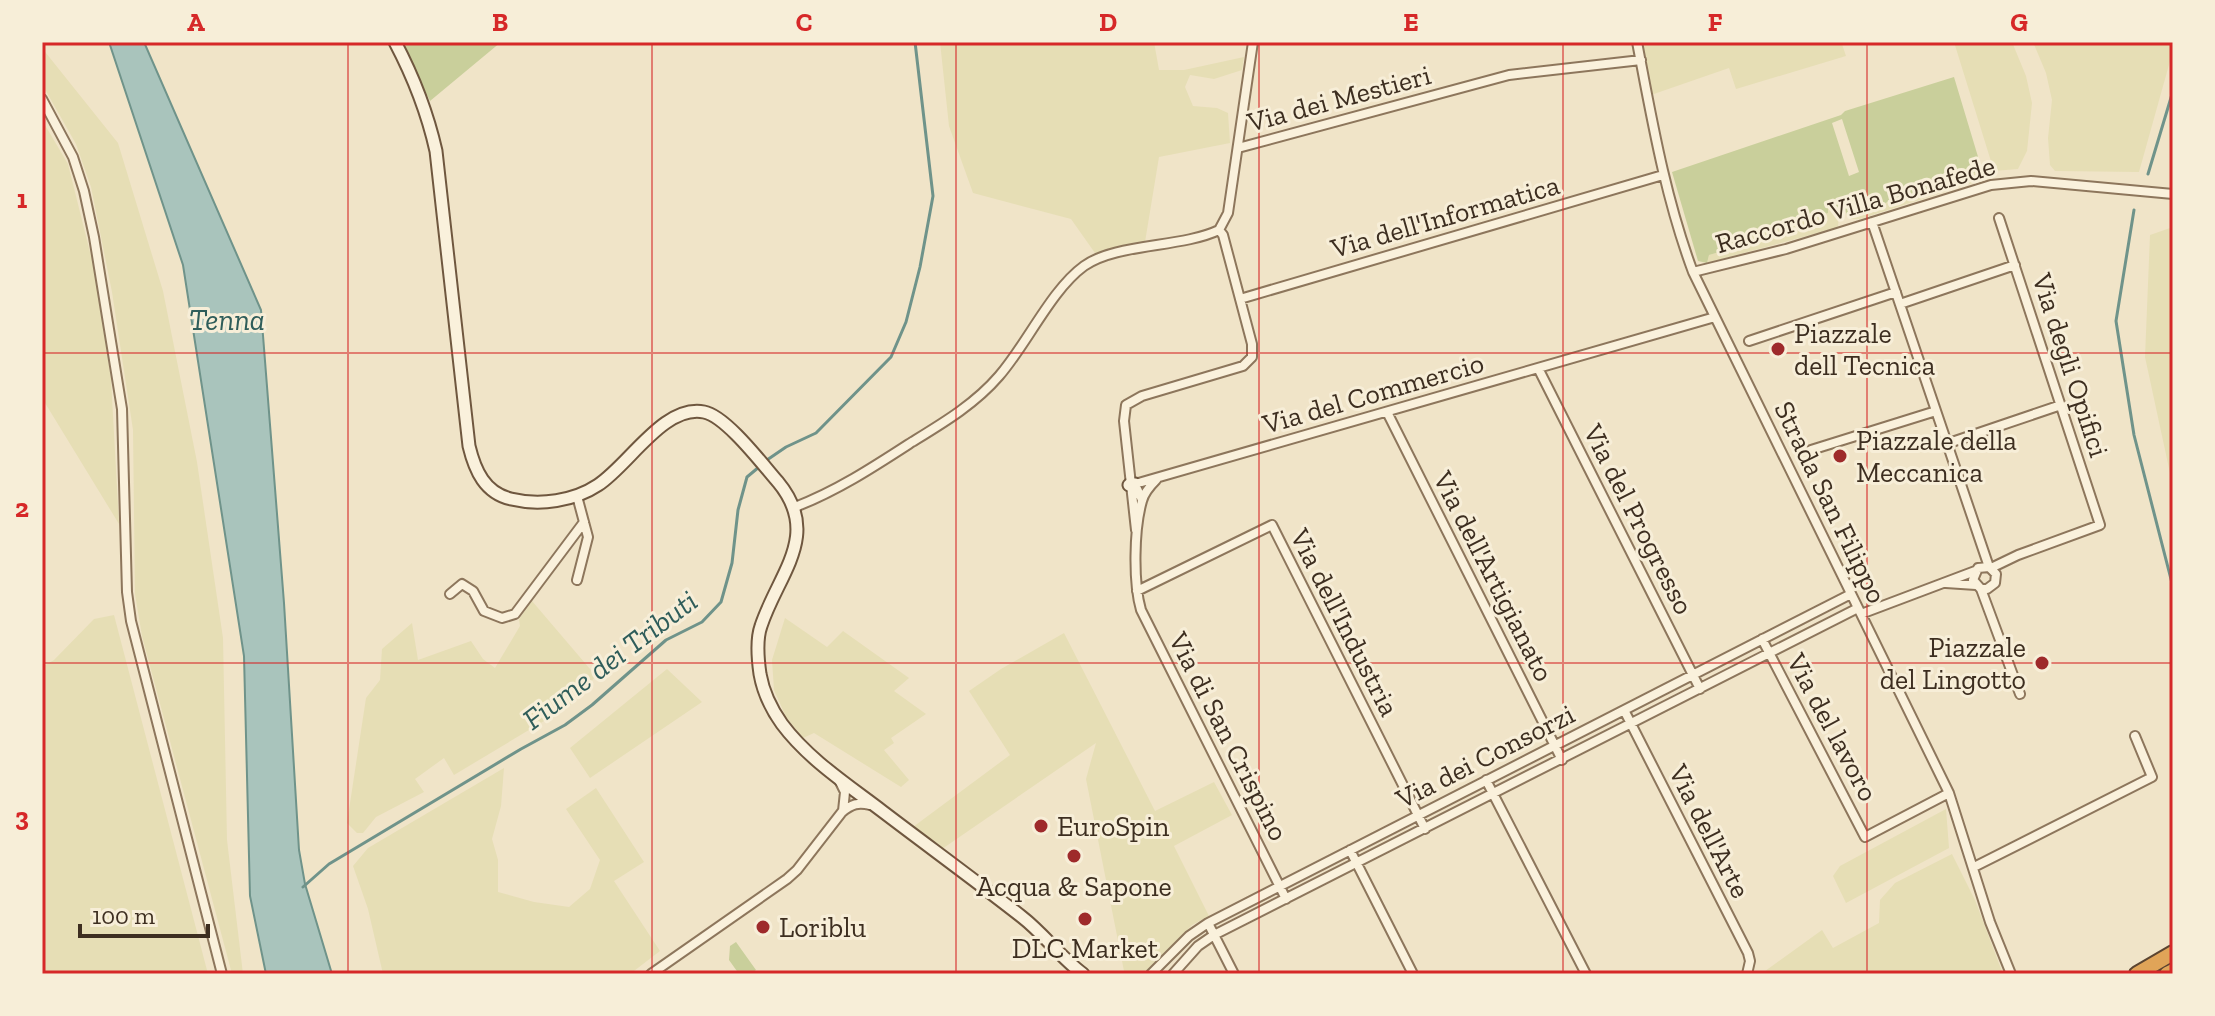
<svg xmlns="http://www.w3.org/2000/svg" width="2215" height="1016" font-family="'Zilla Slab',serif">
	<rect width="100%" height="100%" fill="#f0e4c8"/>
	<path fill="#e6deb5" d="M940,42h214l5,28h25l60,-13 -2,13 -28,9 -24,-4 -5,12 8,19 24,2 11,5 2,30 -71,14 -14,85 -50,11 -24,-34 -98,-26 -24,-67z
		M1642,42h206l-6,2 4,12 -110,33 -7,-21 -78,27z
		M1954,42h58l14,34 6,27 -5,48 -9,18 -24,2z
		M2033,42h140l-1,12 -33,118 -84,-1 -5,-6 -2,-27 4,-38 -6,-27z
		M42,48l76,95 45,148 34,171 26,176 4,202 16,134h-11l-90,-338 -7,-42 -2,-164 -21,-138 -21,-105 -15,-43 -34,-60z
		M42,120l26,44 26,104 17,111 8,145 -77,-126z
		M1983,170v8l-5,3 -118,38h-11l-2,-3z
		M1835,199l4,17 -1,10 -2,2 -129,35 2,-8 24,-7 4,-7 91,-28v-11z
		M2173,227v260l-28,-130 5,-122z
		M532,601l64,75 -27,30 -115,69 -10,-17 -29,21 9,13 -48,25 -13,16h-6l-10,-10 19,-125 14,-18 2,-31 30,-26 6,37 53,-19 12,18 12,9 25,-42 -1,-7z
		M114,615l94,359h-166v-307l12,-7 40,-41z
		M785,618l42,29 16,-16 66,47 -15,13 32,23 -35,24 3,5 -10,7 25,30 -8,7 -87,-54 -11,5 -17,-21 -12,-27 -2,-30z
		M1064,633l91,178 59,-29 18,33 -58,31 35,70 -17,9 -47,49 -21,-3 -38,-192 10,-36 -154,106 -29,-22 97,-72 -41,-64 32,-22z
		M667,669l35,33 -112,76 -20,-30z
		M504,768l-3,38 -9,33 6,21v32l36,10 35,5 21,-18 10,-29 -34,-51 30,-21 48,74 -30,19 46,70 -30,23h-247l-15,-65 -15,-43 15,-18z
		M1946,809l3,39 -103,55 -13,-27 7,-10z
		M1952,854l23,46 28,74h-242l61,-44 11,18 46,-25 1,-23 15,-17z"/>
	<path fill="#c9cf9b" fill-rule="evenodd" d="M401,42h100l-71,59z
		M1954,77l28,93 -135,46 -2,-7 -7,1 -4,-10 -6,2v11l-91,28 -4,7 -24,7 -2,8 -9,-2 -26,-89 169,-57 4,-4zM1842,119l17,53 -10,4 -17,-53z
		M736,942l20,28 -5,4h-12l-10,-14 1,-14z"/>
	<path fill="#a9c4bc" stroke="#6f938a" stroke-width="2" d="M109,42h35l117,268 23,293 15,247 6,34 27,90h-66l-16,-78 -6,-240 -61,-391z"/>
	<g fill="none" stroke-linecap="round" stroke-linejoin="round">
		<path stroke="#6f938a" stroke-width="3" d="M2148,174l25,-83
			M2134,210l-18,111 18,114 39,152
			M764,462l22,-15 30,-14 75,-76 15,-35 14,-55 13,-71 -18,-154
			M303,887l26,-23 192,-115 44,-24 27,-20 74,-65 36,-18 19,-20 11,-39 6,-53 9,-33 12,-10"/>
		<defs>
			<path id="street" d="M1637,42c15,78 28,155 56,230l256,521 41,129 21,52
				M42,99l31,58 11,34 10,46 28,172 5,183 4,29 91,353
				M1238,148l271,-73 132,-15
				M1872,222l117,345
				M1693,272l93,-23 205,-64 40,-4 142,13
				M1240,299l423,-124
				M1900,304l115,-39
				M1749,341l147,-49
				M1538,368l162,321
				M1387,412l175,348
				M1946,444l115,-39
				M1811,450l125,-39
				M1156,480c-6,6 -12,13 -14,21 -8,28 -9,81 -1,109l145,289
				M1142,500l-7,-16 580,-167
				M795,507c42,-16 80,-41 117,-65 31,-19 63,-38 87,-66 28,-32 52,-86 85,-110 32,-23 97,-18 135,-36l9,-17 25,-171
				M1136,530l-12,-109 2,-16 16,-9 101,-30 9,-9v-13l-29,-109 -4,-5
				M1991,568l27,-13 82,-30 -101,-307
				M577,580l11,-43 -11,-41
				M1946,583l30,2
				M1981,589h6l8,-6 1,-9 -7,-7 -11,1 -5,12 8,9 39,105
				M1137,591l135,-66 153,304
				M450,594l12,-10 11,7 11,20 18,7 13,-4 69,-92
				M1861,614l114,-43
				M1762,639l103,198 84,-44
				M1624,710l124,243 2,8 -3,13
				M1486,780l100,194
				M840,782l5,10 -2,19
				M1350,850l63,124
				M1974,867l178,-90 -17,-41
				M1208,923l26,51
				M651,974l136,-95 10,-9 45,-58c10,-8 16,-10 28,-7
				M1151,974l38,-38 19,-13 643,-329
				M1173,974l25,-28 16,-11 644,-327"/>
			<path id="secondary" d="M395,42c19,36 32,69 41,109l33,295c6,25 16,47 42,53 29,7 63,2 87,-14 31,-20 66,-81 106,-73 22,4 59,53 74,70 44,53 0,92 -17,144 -5,14 -3,34 -1,48 3,17 12,36 22,50 26,35 66,61 100,87 46,35 94,70 140,106 22,17 39,41 61,57
				M1129,485l6,-1"/>
			<path id="highway" d="M2137,974l36,-21
				M2167,974l6,-3"/>
		</defs>
		<use href="#street" stroke="#8d765c" stroke-width="12"/>
		<use href="#secondary" stroke="#6f573f" stroke-width="15"/>
		<use href="#highway" stroke="#5b4430" stroke-width="18"/>
		<use href="#street" stroke="#faf1dc" stroke-width="8"/>
		<use href="#secondary" stroke="#faf1dc" stroke-width="11"/>
		<use href="#highway" stroke="#e0a458" stroke-width="14"/>
	</g>
	<path fill="none" stroke="#d62828" stroke-width="2" stroke-opacity="0.55" d="M348,42v932M652,42v932M956,42v932M1259,42v932M1563,42v932M1867,42v932M42,353h2131M42,663h2131"/>
	<g fill="#9e2a2b" stroke="#f7eed8" stroke-width="3">
		<circle cx="1778" cy="349" r="8"/>
		<circle cx="1840" cy="456" r="8"/>
		<circle cx="2042" cy="663" r="8"/>
		<circle cx="1041" cy="826" r="8"/>
		<circle cx="1074" cy="856" r="8"/>
		<circle cx="1085" cy="919" r="8"/>
		<circle cx="763" cy="927" r="8"/>
	</g>
	<g text-anchor="middle" stroke-width="6" stroke-linejoin="round" paint-order="stroke">
		<g font-size="28" fill="#3d2e20" stroke="#f7eed8">
			<text transform="translate(1339 98) rotate(-15)" y="10">Via dei Mestieri</text>
			<text transform="translate(1855 204) rotate(-16)" y="10">Raccordo Villa Bonafede</text>
			<text transform="translate(1445 216) rotate(-16)" y="10">Via dell'Informatica</text>
			<text transform="translate(2071 365) rotate(72)" y="10">Via degli Opifici</text>
			<text transform="translate(1373 393) rotate(-16)" y="10">Via del Commercio</text>
			<text transform="translate(1831 502) rotate(64)" y="10">Strada San Filippo</text>
			<text transform="translate(1639 519) rotate(63)" y="10">Via del Progresso</text>
			<text transform="translate(1494 576) rotate(63)" y="10">Via dell'Artigianato</text>
			<text transform="translate(1345 622) rotate(63)" y="10">Via dell'Industria</text>
			<text transform="translate(1833 727) rotate(62)" y="10">Via del lavoro</text>
			<text transform="translate(1229 736) rotate(63)" y="10">Via di San Crispino</text>
			<text transform="translate(1485 756) rotate(-27)" y="10">Via dei Consorzi</text>
			<text transform="translate(1710 831) rotate(63)" y="10">Via dell'Arte</text>
		</g>
		<g font-size="28" fill="#3d2e20" stroke="#f7eed8" text-anchor="start">
			<text x="1794" y="343">Piazzale<tspan x="1794" dy="32">dell Tecnica</tspan></text>
			<text x="1856" y="450">Piazzale della<tspan x="1856" dy="32">Meccanica</tspan></text>
			<text x="2026" y="657" text-anchor="end">Piazzale<tspan x="2026" dy="32">del Lingotto</tspan></text>
			<text x="1057" y="836">EuroSpin</text>
			<text x="1074" y="896" text-anchor="middle">Acqua &amp; Sapone</text>
			<text x="779" y="937">Loriblu</text>
			<text x="1085" y="958" text-anchor="middle">DLC Market</text>
		</g>
		<g font-size="30" font-style="italic" fill="#2f5d5a" stroke="#f7eed8">
			<text x="227" y="330">Tenna</text>
			<text transform="translate(610 660) rotate(-37)" y="10">Fiume dei Tributi</text>
		</g>
	</g>
	<rect width="2215" height="1016" fill="none" stroke="#f7eed8" stroke-width="88"/>
	<path d="M80 924v12h128v-12" fill="none" stroke="#3d2e20" stroke-width="4"/>
	<text x="92" y="924" font-size="24" fill="#3d2e20" stroke="#f7eed8" stroke-width="6" paint-order="stroke">100 m</text>
	<rect x="44" y="44" width="2127" height="928" fill="none" stroke="#d62828" stroke-width="3"/>
	<g font-size="26" text-anchor="middle" font-weight="bold" fill="#d62828">
		<text x="196" y="31">A</text>
		<text x="500" y="31">B</text>
		<text x="804" y="31">C</text>
		<text x="1108" y="31">D</text>
		<text x="1411" y="31">E</text>
		<text x="1715" y="31">F</text>
		<text x="2019" y="31">G</text>
		<text x="22" y="208">1</text>
		<text x="22" y="517">2</text>
		<text x="22" y="826">3</text>
	</g>
</svg>
